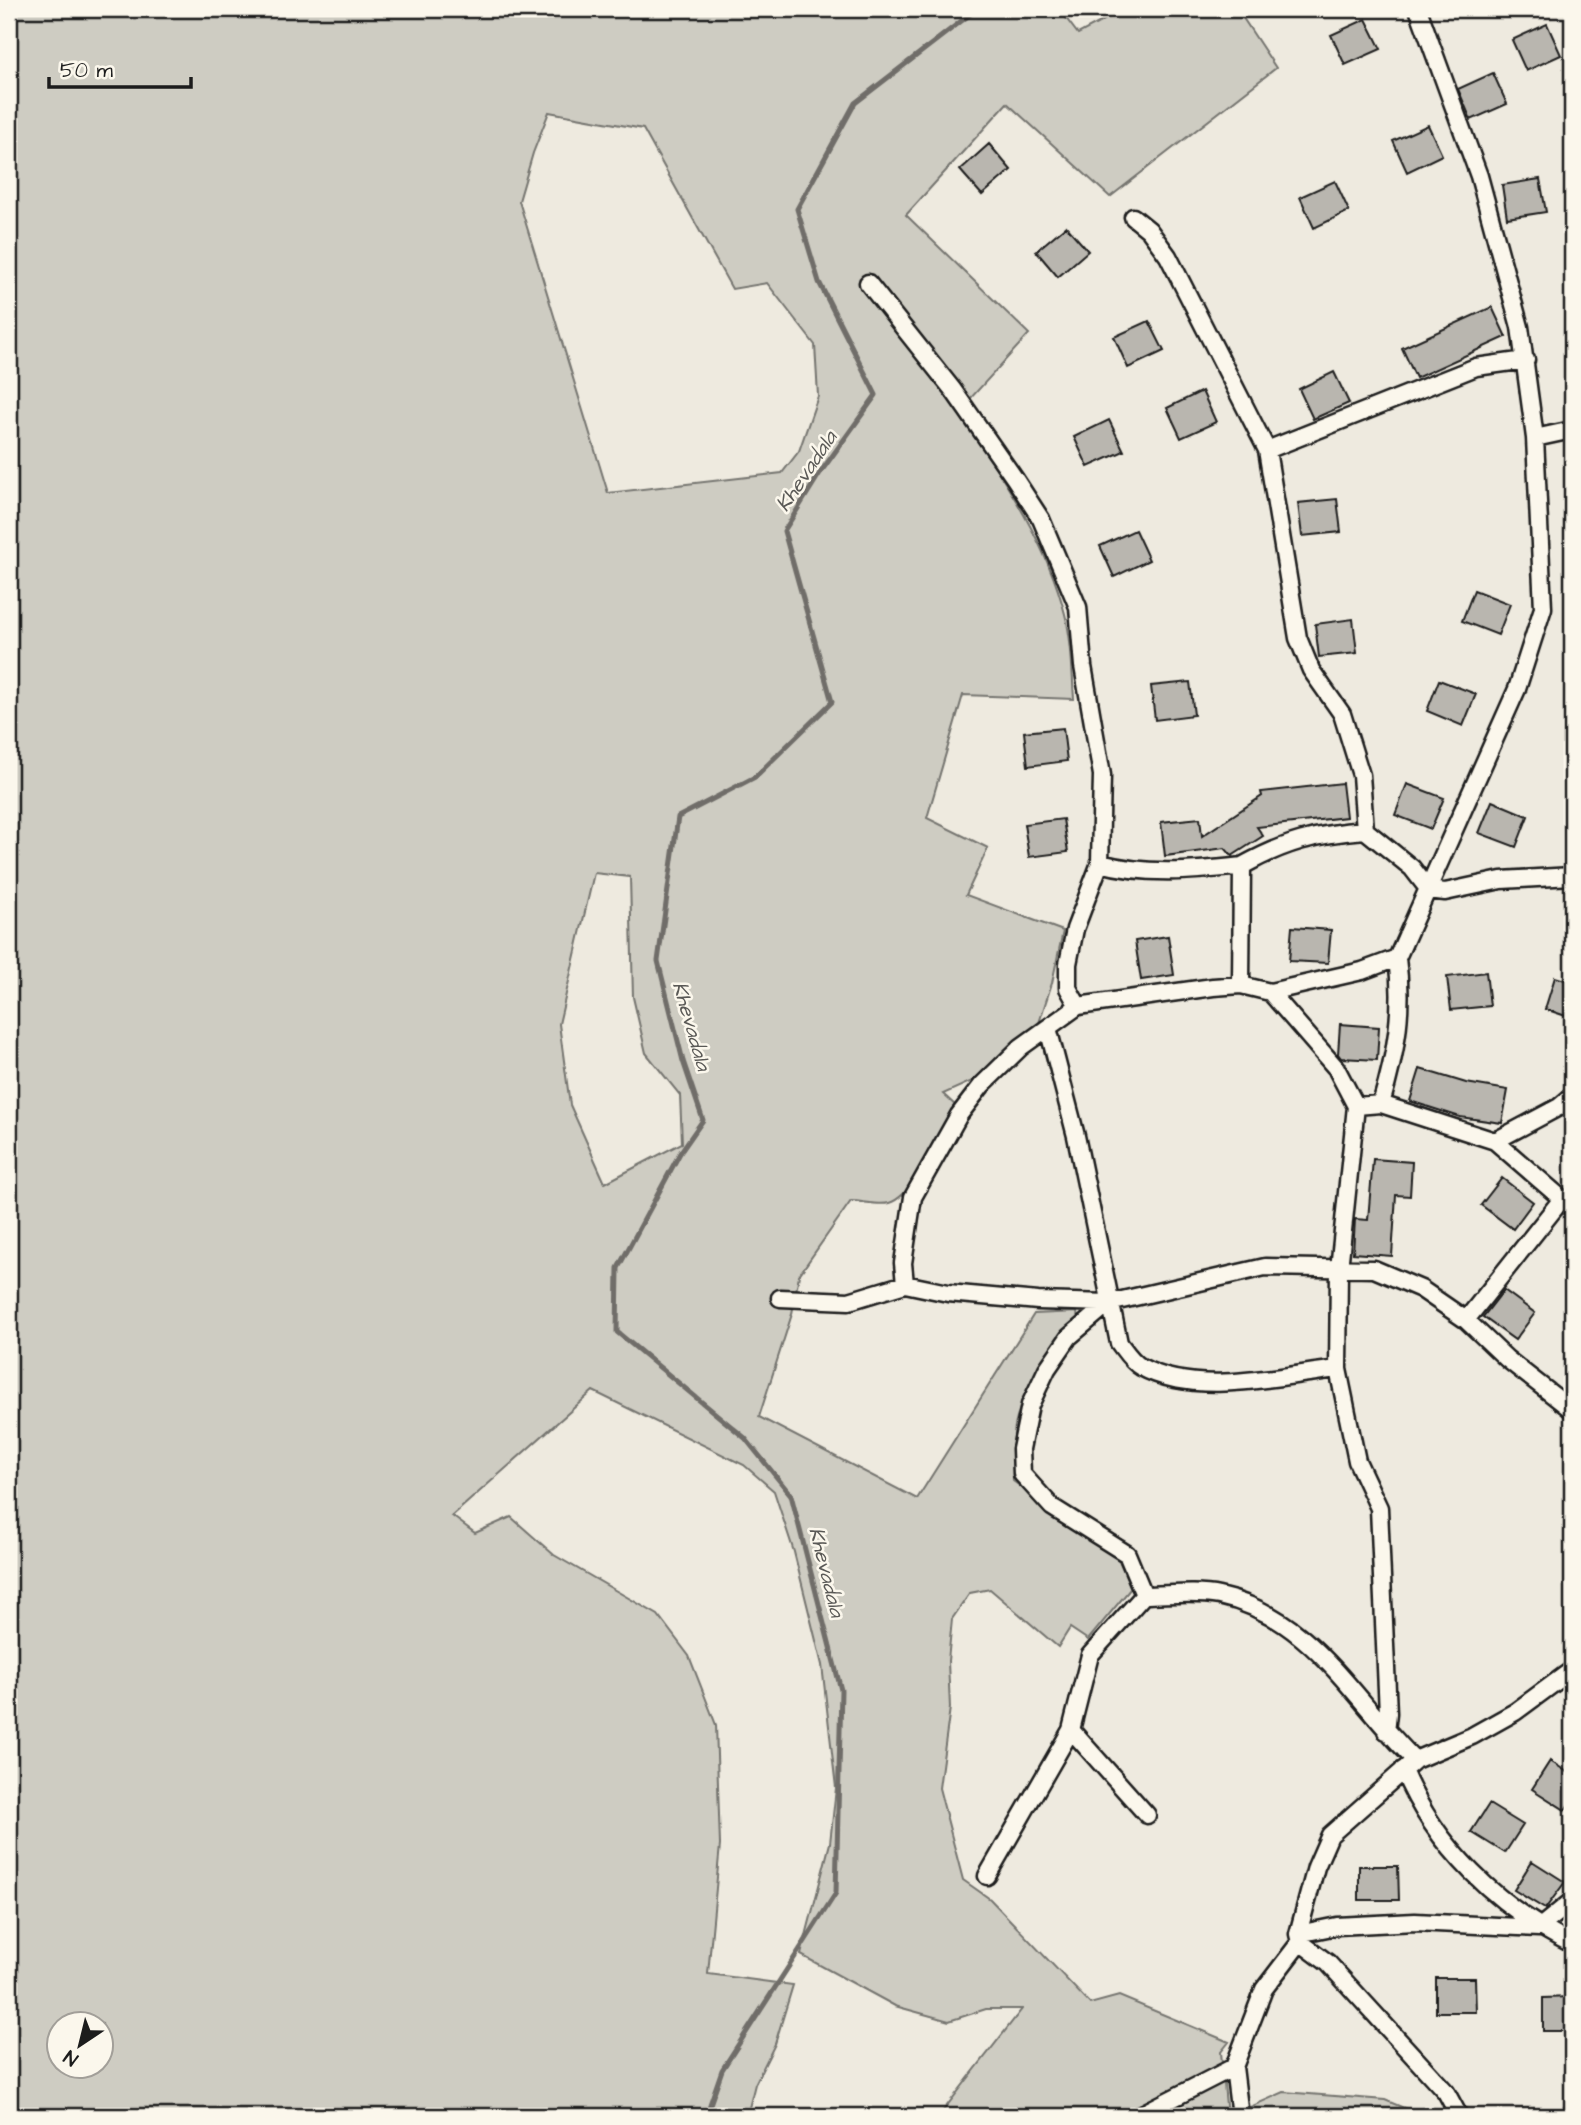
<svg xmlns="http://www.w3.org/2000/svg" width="1581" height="2125" font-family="'Architects Daughter',sans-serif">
	<rect width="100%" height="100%" fill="#eeeadf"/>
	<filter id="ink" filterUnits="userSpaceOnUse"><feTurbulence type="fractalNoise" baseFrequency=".0143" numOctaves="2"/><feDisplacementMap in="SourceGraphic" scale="14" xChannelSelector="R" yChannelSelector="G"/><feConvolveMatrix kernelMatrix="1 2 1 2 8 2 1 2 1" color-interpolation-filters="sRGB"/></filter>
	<g filter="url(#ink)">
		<path fill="#ceccc2" stroke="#75746f" stroke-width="2" fill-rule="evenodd" d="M9,9h1050l19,25 47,-25h112l39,59 -166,129 -103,-94 -101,112 123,119 -59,65 -15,7c43,65 90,130 110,208 7,27 7,56 9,85l-111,-4 -36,123 61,30 -22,47 97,36 -11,52 -13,40 -60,55 -36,16 14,13c-14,23 -42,89 -68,96 -10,3 -27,-2 -38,-2l-52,74 -7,39 -33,103 158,82 117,-185 43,-2 1,9c-28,22 -56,70 -63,105 -3,18 -2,37 -2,55l105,77 13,30 -43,52 -18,-12 -12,19 -68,-58 -20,4 -18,26 -4,42 2,47 -11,80 24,92 27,19 100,105 29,-8 110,46 -8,10 6,64h-288l83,-107h-36l-37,12 -54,-15 -94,-51 29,-112 6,-55 -14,-123 -28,-113 -20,-61 -30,-26 -151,-74 -141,125 23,17 36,-16 43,38 104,60 31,41 27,69 4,120 -12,129 85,11 -18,59 -20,40 -8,32h-738zM549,112l94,17 89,160 35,-6 48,62 3,51 -19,55 -17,22 -174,20 -89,-292 14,-48zM594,873l36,4 3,120 13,56 34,42 2,48 -77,40 -35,-78 -11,-81zM60,2024h42v42h-42z
			M1284,2092l101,8 38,16h-193z"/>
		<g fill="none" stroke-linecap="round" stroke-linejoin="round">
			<path stroke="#6f6d69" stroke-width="5" d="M706,2116l16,-46 114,-177 5,-203 -50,-195 -46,-57 -128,-106 1,-64 62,-115 23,-33 -20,-59 -25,-100 20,-144 77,-40 77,-75 -48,-171 36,-58 56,-78 -57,-113 -22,-73 58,-106 122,-94"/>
		</g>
		<path fill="#b9b6af" stroke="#1c1c1c" stroke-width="2" d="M1366,19l15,30 -36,16 -14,-30z
			M1547,24l14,31 -35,16 -14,-31z
			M1493,73l14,31 -36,16 -13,-31z
			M1428,125l14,30 -35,17 -14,-31z
			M989,144l22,26 -29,25 -22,-25z
			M1540,179l6,33 -39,6 -5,-33z
			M1335,181l14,30 -35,17 -14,-31z
			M1066,226l22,25 -30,26 -22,-26z
			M1492,307l14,30 -90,41 -14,-30z
			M1149,321l15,30 -36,17 -14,-31z
			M1334,372l15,31 -36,16 -14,-30z
			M1202,391l14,31 -35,16 -14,-30z
			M1109,420l15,31 -36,16 -14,-30z
			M1337,499l4,33 -39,4 -4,-33z
			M1135,530l14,30 -35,17 -14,-31z
			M1474,590l36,14 -12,31 -36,-14z
			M1353,619l4,34 -38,4 -4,-33z
			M1439,680l37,14 -13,32 -36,-15z
			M1190,682l4,33 -39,5 -4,-34z
			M1063,728l4,33 -39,5 -4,-34z
			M1342,783l4,34 -89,10 6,9 -31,20 -7,-8 -60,8 -4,-34 39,-4 2,18 60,-40 -1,-4z
			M1407,784l37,14 -13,31 -36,-14z
			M1492,801l36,15 -12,31 -37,-14z
			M1063,819l5,33 -39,5 -5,-33z
			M1292,927l39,3 -3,33 -39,-2z
			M1168,936l6,39 -33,5 -6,-39z
			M1486,972l4,34 -39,4 -4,-33z
			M1555,977l17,5v36l-27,-9z
			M1340,1024l39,3 -2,33 -36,-2 -3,-4z
			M1420,1069l46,14 42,7 -6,33 -42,-6 -50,-16z
			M1373,1159l39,3 -2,34 -14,-1 -4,61 -39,-3 2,-34 13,1z
			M1502,1178l31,24 -20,27 -32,-24z
			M1504,1290l31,23 -20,27 -32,-23z
			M1550,1761l22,14v24l-7,11 -33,-21z
			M1489,1804l34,21 -18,28 -34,-21z
			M1532,1861l33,21 -20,27 -31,-19z
			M1359,1866h39l1,34h-40z
			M1436,1978h39l1,34h-40z
			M1572,1997v34h-29v-33z"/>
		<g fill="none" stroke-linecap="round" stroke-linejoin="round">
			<defs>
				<path id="minor" d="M1133,217l16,13 19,26 99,194 31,188 13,32 31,44 19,61 4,55 47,38 17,22
					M868,283l85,107 62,89 26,40 37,88 5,59 19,109 -2,88 -25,66 -7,35v24l10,18
					M1535,438l37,-8
					M1267,450l209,-83 50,-7
					M1100,863c48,13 94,8 142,3
					M1429,890l16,2 56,-12 71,-4
					M1241,985l1,-119c43,-24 74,-32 123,-36
					M1270,992l66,76 20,38 -17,163 -1,100 19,92 22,47 9,205 -2,18
					M1048,1028l28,108 43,207c6,8 13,19 22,24 55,30 137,9 197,2
					M1381,1104c15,-50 23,-95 16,-146
					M1356,1106l25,-2 114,37 67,58 10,5
					M1495,1141l64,-34 13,-11
					M905,1284l-2,-21 10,-66 46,-82 23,-30 39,-38 57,-41 135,-19 28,-2 29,7 92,-21 35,-13 120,-269 26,-81 -8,-170 -15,-111 -41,-151 -61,-167
					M780,1298l69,3 56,-17 43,9 90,8 71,2 156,-36 109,2 47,20 45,31 41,39 65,51
					M1109,1303l-40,34 -22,32 -17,36 -9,44 1,25 30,33 75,47 17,41
					M1466,1320l96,-121
					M1144,1595c23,0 52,-4 75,1 93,20 133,103 196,164
					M1071,1730l76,85
					M1403,1770c32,77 96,138 169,174
					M987,1876l84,-146 19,-75 54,-60
					M1298,1934l39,-8 78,-4 124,6 33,-27
					M1300,1942l28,21 118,129 13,24
					M1234,2067l6,49
					M1138,2116l96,-49 30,-78 36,-47 -2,-8 18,-67 14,-32 85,-75 57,-24 43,-24 57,-42"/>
			</defs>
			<use href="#minor" stroke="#1c1c1c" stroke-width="21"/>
			<use href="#minor" stroke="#fbf7ec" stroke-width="16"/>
		</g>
	</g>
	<g text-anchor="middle" stroke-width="5" stroke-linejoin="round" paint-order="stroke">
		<g font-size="21" font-style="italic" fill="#5a5956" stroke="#fbf7ec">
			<text transform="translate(806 471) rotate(-56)" y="7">Khevadala</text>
			<text transform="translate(692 1026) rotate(74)" y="7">Khevadala</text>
			<text transform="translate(827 1572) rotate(76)" y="7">Khevadala</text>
		</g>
	</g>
	<rect width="1581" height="2125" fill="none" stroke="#fbf7ec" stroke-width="35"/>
	<rect x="18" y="18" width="1546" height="2090" fill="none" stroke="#1c1c1c" stroke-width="2.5" filter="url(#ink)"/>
	<g transform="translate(80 2045) rotate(215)"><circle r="33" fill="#fbf7ec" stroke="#a29f99" stroke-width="2"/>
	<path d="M0-5L12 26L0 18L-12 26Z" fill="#1c1c1c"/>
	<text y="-10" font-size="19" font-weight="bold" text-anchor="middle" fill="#1c1c1c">N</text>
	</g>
	<path d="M49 77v10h142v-10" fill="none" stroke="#1c1c1c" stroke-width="3.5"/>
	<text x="60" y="77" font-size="21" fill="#1c1c1c" stroke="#fbf7ec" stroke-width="5" paint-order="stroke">50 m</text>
</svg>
